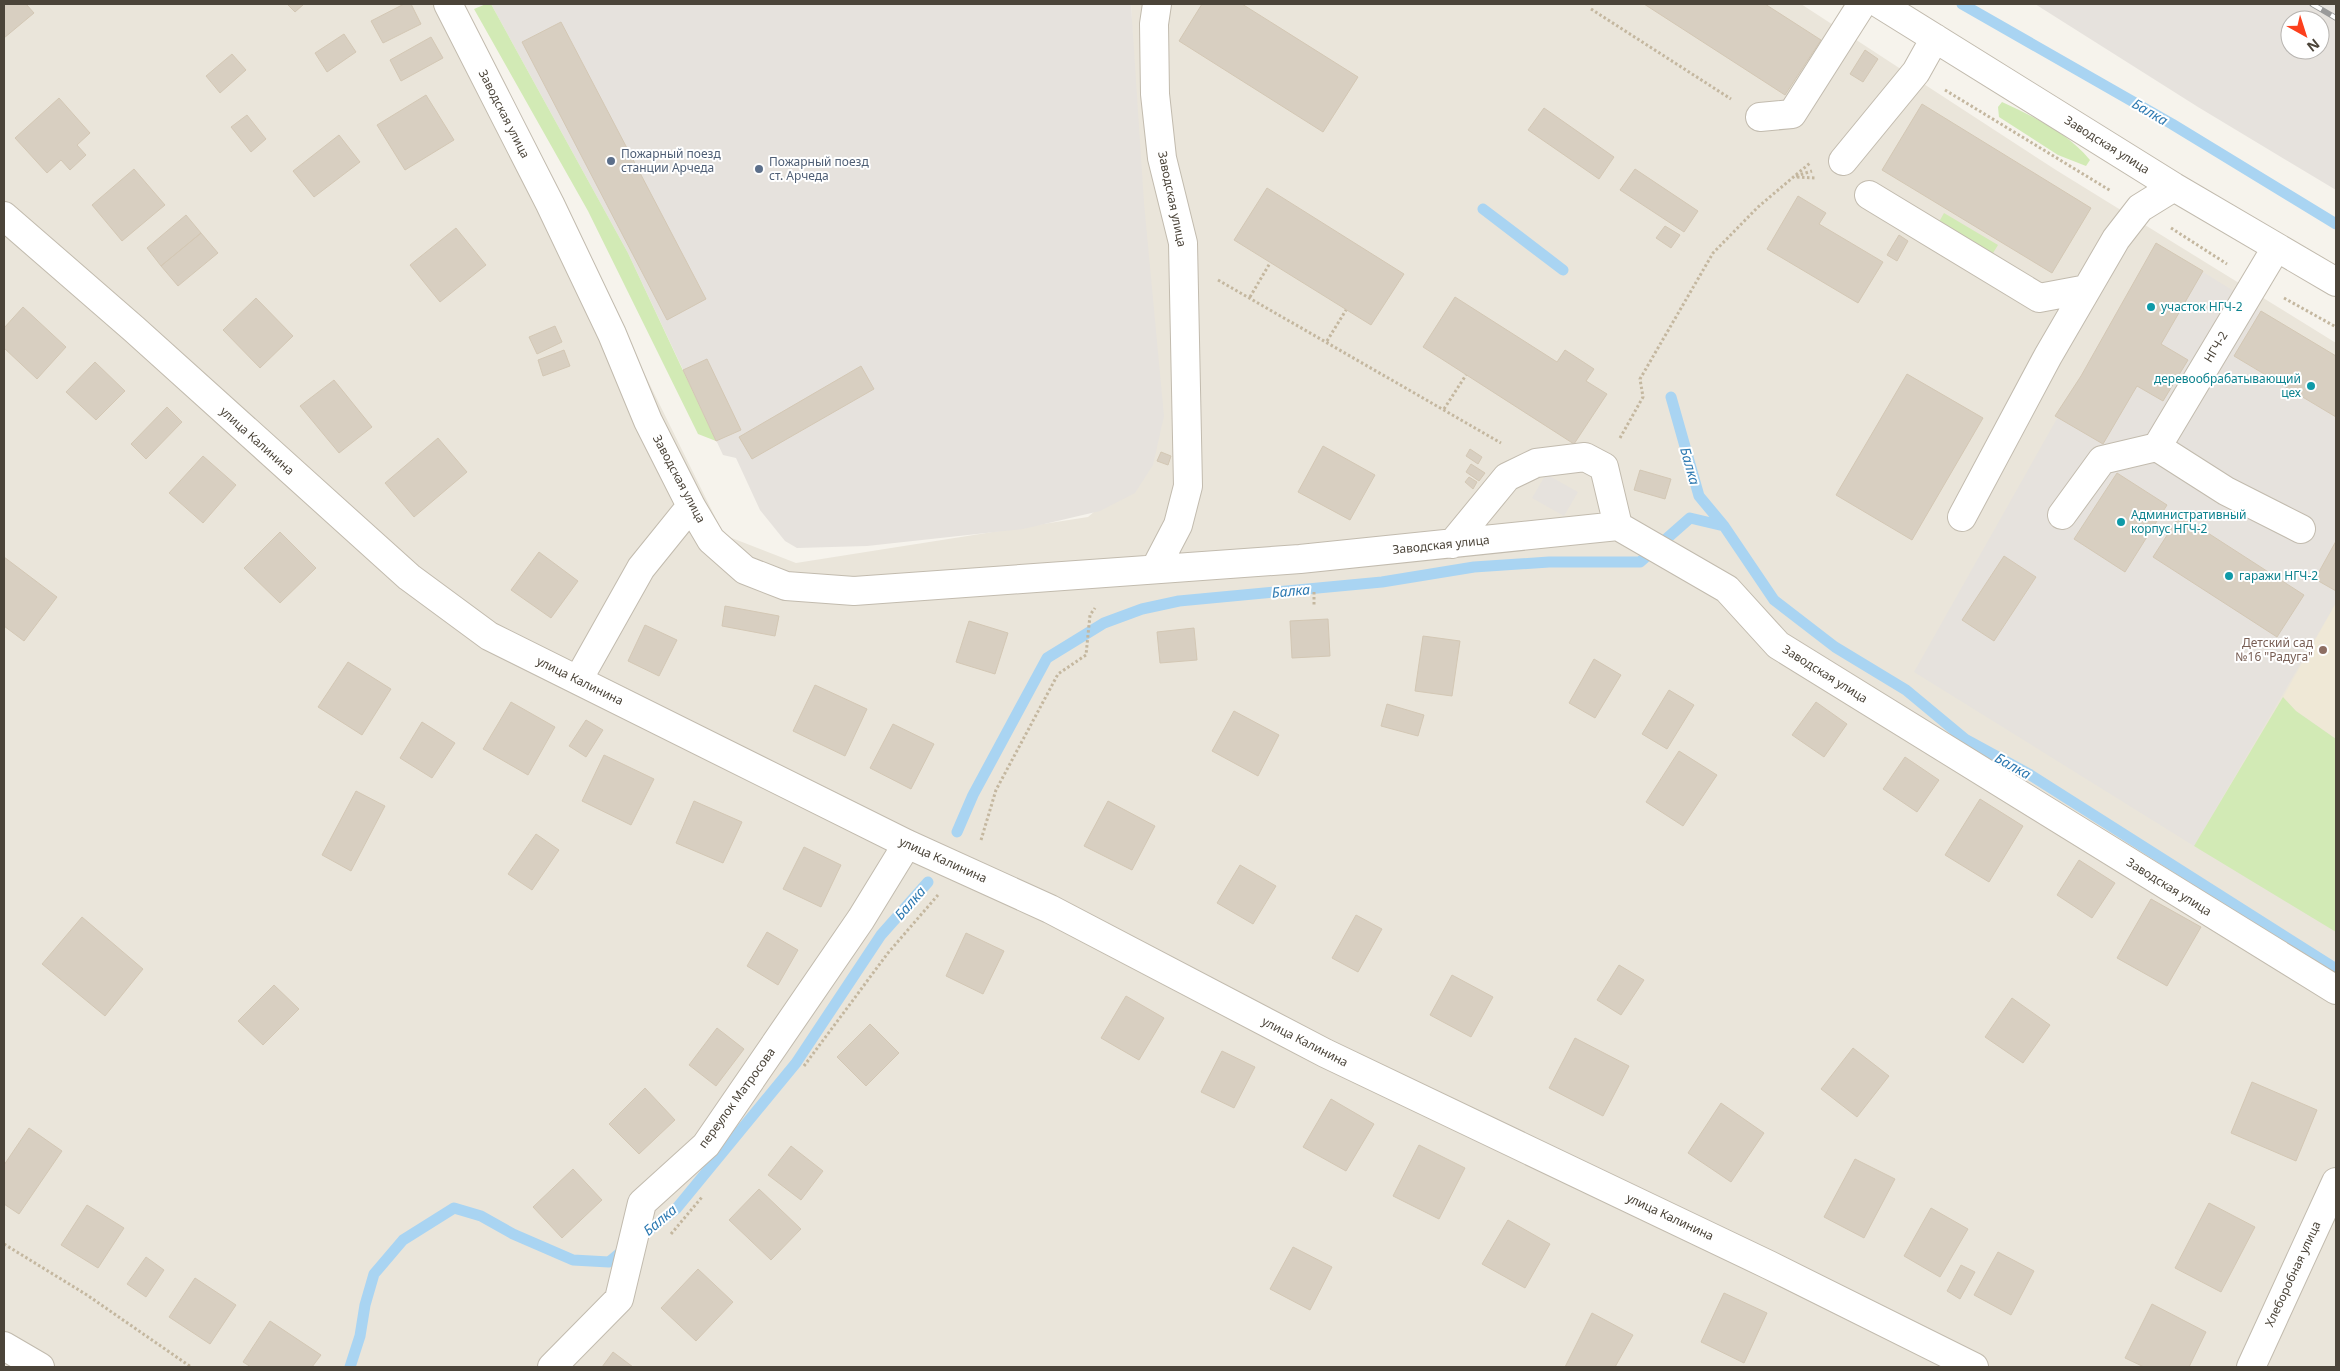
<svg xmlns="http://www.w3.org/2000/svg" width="2340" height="1371" font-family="'Noto Sans',sans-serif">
	<rect width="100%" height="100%" fill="#f6f3ec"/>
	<path fill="#eae5da" d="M4,4h444l128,231 148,300 72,28 292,-46 64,-54 -21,-459h670l255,166 280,173v1024h-2332z"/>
	<path fill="#e6e2dd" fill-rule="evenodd" d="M491,4h640l13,199 20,213 -11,49 -18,28 -35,18 -77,18 -156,17 -70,2 -12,-7 -25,-31 -24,-52 -13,-3 -95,-202z
		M2035,4h301v186l-138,-83zM2290,20h30v30h-30z
		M2156,243l89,55 16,13 75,45v247l-142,243 -280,-174z
		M1546,474l32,18 -14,24 -32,-18z"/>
	<path fill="#efe8d6" d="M2336,603v136l-40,-28 -13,-14z"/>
	<path fill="#d2eab5" d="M486,4h5l137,249 88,188 -18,-7 -110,-223 -114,-202z
		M2002,102c32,15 65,30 88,58l-4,6 -28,-11 -59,-38 -1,-10z
		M1944,213l54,32 -10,16 -53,-32z
		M2283,697l13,14 40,28v193l-142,-86z"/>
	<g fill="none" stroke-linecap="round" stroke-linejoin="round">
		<path stroke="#a9d4f2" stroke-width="11" d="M1962,4l210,120 164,100
			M1483,209l80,61
			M1671,397l28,99 25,30
			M957,832l16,-37 74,-137 57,-35 38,-14 37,-8 203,-19 92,-15 75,-5h91l50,-44 34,8 50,74 61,47 71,43 59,49 64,35 307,195
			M638,1239l38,-30 120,-146 85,-128 47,-53
			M350,1367l10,-31 5,-31 9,-31 29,-34 51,-32 27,8 32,18 60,26 36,2 17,-14"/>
	</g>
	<path fill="#d8cfc1" stroke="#d3c7b4" d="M4,4h22l8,9 -30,25z
		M287,4h17l-9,8z
		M404,4h7l10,20 -38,19 -12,-22z
		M1202,4h40l116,73 -35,55 -144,-91z
		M1644,4h121l56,36 -36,55z
		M561,22l145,277 -39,21 -145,-278z
		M344,34l12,18 -29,20 -12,-19z
		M431,37l12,21 -42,23 -11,-21z
		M1865,50l13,9 -15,23 -13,-8z
		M232,54l14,16 -26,23 -14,-17z
		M426,95l28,45 -49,30 -28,-45z
		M59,98l31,35 -13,12 9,10 -16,15 -9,-10 -14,13 -32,-35z
		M1922,104l169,104 -39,65 -170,-103z
		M1544,108l70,49 -15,22 -71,-49z
		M247,115l19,24 -15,13 -20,-25z
		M339,135l21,27 -46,35 -21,-26z
		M134,169l31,36 -43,36 -30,-36z
		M1635,169l63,42 -14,21 -64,-42z
		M1267,188l137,86 -33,51 -137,-85z
		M1798,196l28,17 -7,11 64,38 -25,41 -91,-54z
		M186,215l15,18 -40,33 -14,-18z
		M1665,226l15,9 -9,13 -15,-10z
		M456,228l30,37 -46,37 -30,-37z
		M201,233l17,20 -40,33 -17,-20z
		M1899,235l9,6 -11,20 -10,-6z
		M2156,243l47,28 -42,73 27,16 -25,41 -26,-15 -34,58 -48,-28 26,-40z
		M1455,297l102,65 8,-12 29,19 -8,12 21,13 -33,50 -151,-97z
		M256,298l37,38 -33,32 -37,-38z
		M23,307l43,40 -29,32 -33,-31v-20z
		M2261,311l75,45v61l-102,-61z
		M555,326l7,16 -25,12 -8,-17z
		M564,350l6,16 -27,10 -5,-16z
		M707,359l34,71 -25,11 -33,-71z
		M95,362l30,29 -29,29 -30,-28z
		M861,366l13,23 -122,70 -13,-22z
		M1907,374l76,44 -71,122 -76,-45z
		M334,380l38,47 -33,26 -39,-47z
		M167,407l15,15 -36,37 -15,-15z
		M438,438l29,34 -53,45 -29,-34z
		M1323,446l52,29 -25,45 -52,-28z
		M1470,449l12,8 -4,7 -12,-8z
		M1161,452l10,4 -3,9 -11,-4z
		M203,456l33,29 -33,38 -34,-30z
		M1471,464l14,9 -6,8 -13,-9z
		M1640,470l31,9 -6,20 -31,-9z
		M2117,473l50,32 -42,67 -51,-33z
		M1469,477l8,5 -4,7 -8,-7z
		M2180,515l124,80 -27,42 -124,-80z
		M280,532l36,36 -36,35 -36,-35z
		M2336,541v50l-21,-12z
		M539,552l39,29 -27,37 -40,-28z
		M2004,556l32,21 -42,64 -32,-21z
		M4,557l53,40 -33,44 -20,-15z
		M725,606l54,10 -4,20 -53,-10z
		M1328,619l2,37 -38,2 -2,-37z
		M969,621l39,12 -13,41 -39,-12z
		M645,625l32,15 -18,36 -31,-15z
		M1194,628l3,32 -37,3 -3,-31z
		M1423,636l37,5 -8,55 -37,-5z
		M1594,659l27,16 -26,43 -26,-15z
		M348,662l43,27 -29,46 -44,-28z
		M815,685l52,24 -22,47 -52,-25z
		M1669,690l25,15 -27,44 -25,-15z
		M511,702l44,25 -27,48 -45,-26z
		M1816,702l31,22 -23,33 -32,-22z
		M1387,704l37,11 -6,21 -37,-10z
		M1234,711l45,24 -21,41 -46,-25z
		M586,720l17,10 -17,27 -17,-11z
		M422,722l33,21 -23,35 -32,-20z
		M893,724l41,20 -23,45 -41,-21z
		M1679,751l38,24 -34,51 -37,-24z
		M604,755l50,24 -23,46 -49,-24z
		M1905,757l34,23 -22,32 -34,-23z
		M356,791l29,15 -34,65 -29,-16z
		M1980,799l43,27 -34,56 -44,-27z
		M694,801l48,21 -19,41 -47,-20z
		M1108,801l47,25 -23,44 -48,-24z
		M536,834l23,16 -27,40 -24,-16z
		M804,847l37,18 -20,42 -38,-18z
		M2079,860l36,23 -23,35 -35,-23z
		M1240,865l36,21 -23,38 -36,-21z
		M2151,899l50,28 -34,59 -50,-28z
		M1356,915l26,14 -24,43 -26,-14z
		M82,917l61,52 -38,47 -63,-52z
		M767,932l31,18 -20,35 -31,-19z
		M966,933l38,18 -21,43 -37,-18z
		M1619,965l25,15 -23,35 -24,-15z
		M1452,975l41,22 -22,40 -41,-22z
		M274,985l25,24 -36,36 -25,-24z
		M1126,996l38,22 -25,42 -38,-22z
		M2012,998l38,27 -27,38 -38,-26z
		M870,1024l29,29 -33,33 -29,-29z
		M717,1028l27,21 -28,37 -27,-21z
		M1575,1038l54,28 -26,50 -54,-28z
		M1853,1048l36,28 -32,41 -36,-28z
		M1222,1051l33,16 -21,41 -33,-16z
		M2252,1082l65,28 -21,51 -65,-28z
		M645,1088l30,32 -36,34 -30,-30z
		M1331,1099l43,25 -28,47 -43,-24z
		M1721,1103l43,30 -33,49 -43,-29z
		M29,1128l33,23 -43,63 -15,-10v-39z
		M1419,1145l46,23 -26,51 -46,-23z
		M791,1146l32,25 -22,29 -33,-25z
		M1855,1159l40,20 -31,59 -40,-21z
		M573,1169l29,31 -40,38 -29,-31z
		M759,1189l42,40 -30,31 -42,-40z
		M2209,1203l46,24 -34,65 -46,-24z
		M87,1205l37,23 -26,40 -37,-23z
		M1931,1208l37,21 -28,48 -36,-21z
		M1508,1220l42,24 -25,44 -43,-24z
		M1293,1247l39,20 -22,43 -40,-21z
		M1998,1252l36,19 -23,44 -37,-20z
		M146,1257l18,13 -18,27 -19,-13z
		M1961,1265l14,7 -15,27 -13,-8z
		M698,1269l35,33 -37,39 -35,-33z
		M195,1278l41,27 -26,39 -41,-27z
		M1724,1293l43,20 -23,50 -43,-21z
		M2152,1304l54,28 -17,35h-45l-19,-9z
		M1592,1313l41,22 -18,32h-50z
		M270,1321l51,34 -9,12h-61l-8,-5z
		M613,1352l20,15h-31z"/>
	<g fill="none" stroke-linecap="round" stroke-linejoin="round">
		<defs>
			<path id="minor" d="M448,4l102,200 62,130 36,87 43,85 20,34 34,30 41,16 68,5 446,-32 318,-33 109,63 51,56 558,345
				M1880,4l294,183 162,95
				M1760,117l32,-3 70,-110
				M1843,161l73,-89 19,-34
				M1869,195l170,103 48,-9 29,-50 24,-31 34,-21
				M4,216l130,113 275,248 80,59 418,208 143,65 275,144 444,212 205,102
				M2276,248l-119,199 69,44 75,38
				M2062,515l40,-55 55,-13
				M1962,517l86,-161 39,-67
				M1452,544l55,-67 29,-14 49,-6 19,10 14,59
				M1155,569l23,-44 10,-39 -5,-243 -21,-85 -7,-64 -1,-70 3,-20
				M578,680l63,-112 50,-62
				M4,1346l36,21
				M552,1367l67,-68 23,-96 64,-58 155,-226 46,-75
				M2251,1367l85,-185"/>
		</defs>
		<use href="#minor" stroke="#c2bbae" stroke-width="30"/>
		<path stroke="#c4b79f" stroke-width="3" stroke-dasharray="2.5 2.5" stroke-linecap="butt" d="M1591,9l140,90
			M1945,90l166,101
			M1796,176l16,-5
			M1797,177l19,1
			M2171,228l56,36
			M1218,280l283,163
			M1250,297l20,-34
			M2284,298l52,29
			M1327,341l19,-31
			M1444,409l22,-34
			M1620,438l23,-41 -3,-18 73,-126 45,-46 52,-44
			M1314,592v14
			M981,840l15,-50 62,-116 28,-19 4,-40 5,-7
			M804,1066l84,-113 50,-58
			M671,1234l31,-37
			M4,1244l83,51 104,72"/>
		<use href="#minor" stroke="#fff" stroke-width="28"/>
		<defs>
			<path id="rail" d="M2312,4l24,14"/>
		</defs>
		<use href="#rail" stroke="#9a9a9a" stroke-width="5.5"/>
		<use href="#rail" stroke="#fff" stroke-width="4" stroke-dasharray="11" stroke-linecap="butt"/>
	</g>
	<g fill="#5c6f8a" stroke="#fff" stroke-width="2">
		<circle cx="611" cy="161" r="5"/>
		<circle cx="759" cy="169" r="5"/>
	</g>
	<g fill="#0f9aa8" stroke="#fff" stroke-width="2">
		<circle cx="2151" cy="307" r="5"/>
		<circle cx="2311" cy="386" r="5"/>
		<circle cx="2121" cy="522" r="5"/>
		<circle cx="2229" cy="576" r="5"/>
	</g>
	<circle fill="#8d6e63" stroke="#fff" stroke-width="2" cx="2323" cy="650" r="5"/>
	<g text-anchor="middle" stroke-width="4" stroke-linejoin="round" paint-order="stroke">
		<g font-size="12" fill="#4b4439" stroke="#fff">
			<text transform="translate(504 114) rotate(63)" y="4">Заводская улица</text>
			<text transform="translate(2107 145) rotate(32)" y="4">Заводская улица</text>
			<text transform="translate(1172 199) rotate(78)" y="4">Заводская улица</text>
			<text transform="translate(2216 347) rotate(-59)" y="4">НГЧ-2</text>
			<text transform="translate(257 441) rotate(42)" y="4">улица Калинина</text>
			<text transform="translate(679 479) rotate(62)" y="4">Заводская улица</text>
			<text transform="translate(1441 545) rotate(-6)" y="4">Заводская улица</text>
			<text transform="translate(1825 674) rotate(32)" y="4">Заводская улица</text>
			<text transform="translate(580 681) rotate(26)" y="4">улица Калинина</text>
			<text transform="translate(943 860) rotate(24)" y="4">улица Калинина</text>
			<text transform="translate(2169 887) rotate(32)" y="4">Заводская улица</text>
			<text transform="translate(1305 1042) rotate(27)" y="4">улица Калинина</text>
			<text transform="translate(737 1098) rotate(-54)" y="4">переулок Матросова</text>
			<text transform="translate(1670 1217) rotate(25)" y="4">улица Калинина</text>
			<text transform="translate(2293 1274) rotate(-65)" y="4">Хлеборобная улица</text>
		</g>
		<g font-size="12" fill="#4e5e75" stroke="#fff" text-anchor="start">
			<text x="621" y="158">Пожарный поезд<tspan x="621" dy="14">станции Арчеда</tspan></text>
			<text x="769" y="166">Пожарный поезд<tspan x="769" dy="14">ст. Арчеда</tspan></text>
		</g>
		<g font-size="12" fill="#0d838f" stroke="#fff" text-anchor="start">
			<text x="2161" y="311">участок НГЧ-2</text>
			<text x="2301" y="383" text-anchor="end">деревообрабатывающий<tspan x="2301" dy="14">цех</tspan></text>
			<text x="2131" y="519">Административный<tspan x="2131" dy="14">корпус НГЧ-2</tspan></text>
			<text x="2239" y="580">гаражи НГЧ-2</text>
		</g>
		<g font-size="12" fill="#785e54" stroke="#fff" text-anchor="end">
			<text x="2313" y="647">Детский сад<tspan x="2313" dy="14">№16 "Радуга"</tspan></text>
		</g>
		<g font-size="14" font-style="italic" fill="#2e7ab2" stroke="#fff">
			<text transform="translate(2150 112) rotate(30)" y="5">Балка</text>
			<text transform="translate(1690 466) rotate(74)" y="5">Балка</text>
			<text transform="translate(1291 591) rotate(-5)" y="5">Балка</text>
			<text transform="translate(2013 766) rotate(29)" y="5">Балка</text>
			<text transform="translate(910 903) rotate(-49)" y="5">Балка</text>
			<text transform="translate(660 1220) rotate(-40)" y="5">Балка</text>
		</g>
	</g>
	<rect width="2340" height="1371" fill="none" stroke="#4b4439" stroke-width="10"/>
	<g transform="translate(2305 35) rotate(141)"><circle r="24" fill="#ffffff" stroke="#b7b4b0"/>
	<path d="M0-4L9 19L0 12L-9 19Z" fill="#fc3f1d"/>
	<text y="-8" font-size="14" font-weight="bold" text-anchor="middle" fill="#4b4439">N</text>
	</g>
</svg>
